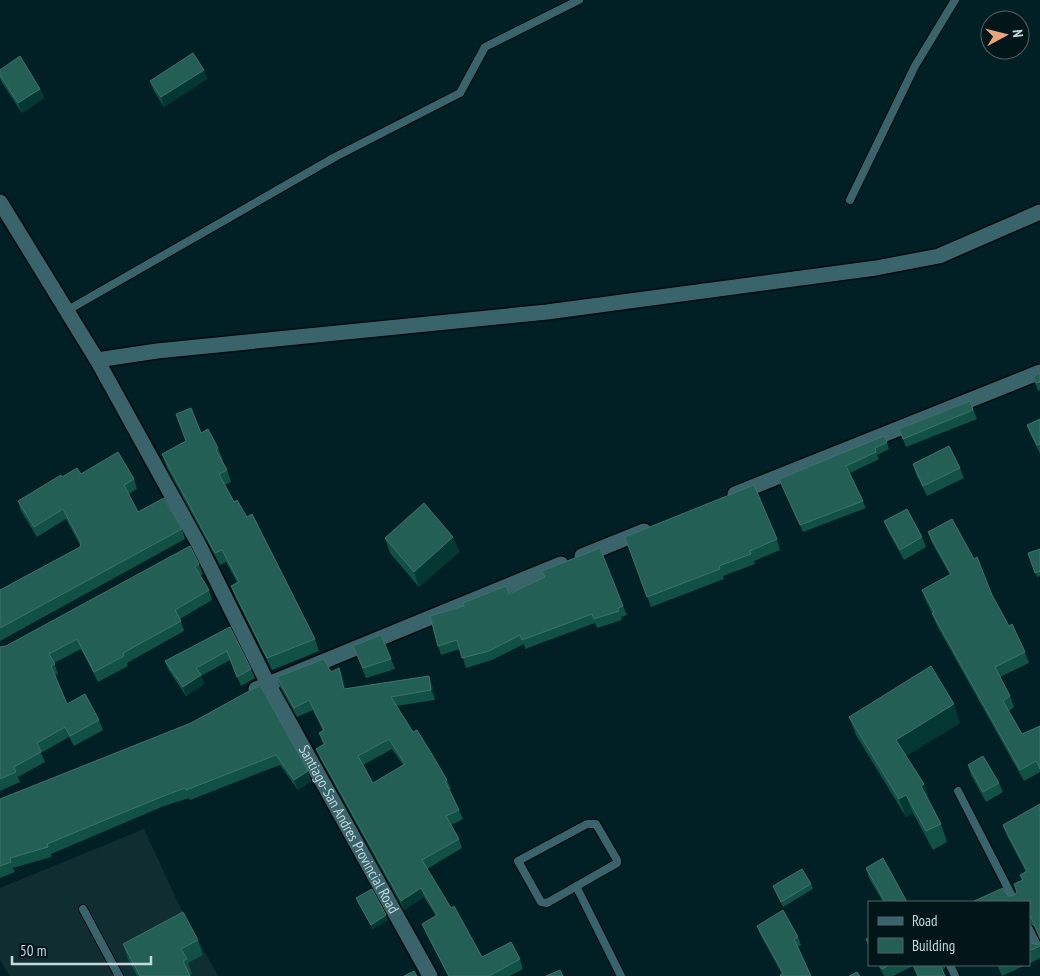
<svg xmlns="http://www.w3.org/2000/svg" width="1040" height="976" font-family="'PT Sans Narrow',sans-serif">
	<rect width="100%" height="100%" fill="#002025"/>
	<path fill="#102d32" d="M144,829l37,80 37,67h-208l-10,-16v-72z"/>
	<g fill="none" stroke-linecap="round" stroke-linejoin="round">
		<defs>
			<path id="lane" d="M850,200l65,-134 40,-66
				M68,310l267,-153 125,-64 25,-46 94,-47
				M958,791l57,111
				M587,824h9l21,36v3l-70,40 -6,-1 -23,-41z
				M576,886l45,90
				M83,909l36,67
				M1029,929l11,22
				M950,965l5,11"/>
			<path id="street" d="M97,360l60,-9 390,-39 329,-44 63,-12 101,-44
				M735,494l305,-122
				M582,556l62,-25
				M256,689l305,-125"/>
			<g id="secondary">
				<path id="s1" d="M0,202l97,158 101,183 69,139 163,294"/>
			</g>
		</defs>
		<use href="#lane" stroke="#00090c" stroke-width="10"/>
		<use href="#street" stroke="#00090c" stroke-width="18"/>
		<use href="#secondary" stroke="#00090c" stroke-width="18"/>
		<use href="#lane" stroke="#3a646b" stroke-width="8"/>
		<use href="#street" stroke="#3a646b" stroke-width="15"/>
		<use href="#secondary" stroke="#3a646b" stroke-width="15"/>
	</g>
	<path fill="#105045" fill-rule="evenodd" d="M0,70l40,19 4,9 -22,15 -21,-32 -1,-3z
		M204,70l3,9 -43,28 -10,-16 -4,-10z
		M1040,373v17l-2,1 -5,-14z
		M970,401l7,18 -71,28 -7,-18z
		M1040,419v35l-9,-19 -4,-10z
		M201,433l17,15 5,12 -1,1 5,9 4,12 -6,3 9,17 13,15 68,122 4,12 -47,19 -36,-72 -5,-12 6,-4 -11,-20 -6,3 -54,-99 -4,-12z
		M887,442l2,7 -12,6 2,4 -29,14 16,35 -63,24 -24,-53z
		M913,464l47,4 4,10 -37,18 -11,-22z
		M81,474l53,5 3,10 -8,5 9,18 44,17 3,10 -185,102v-51l80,-43v-2l-14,-26 -29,18 -16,-26 -3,-10 44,-24z
		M884,521l38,16 4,10 -22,13 -16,-29z
		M928,532l64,63 17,31 16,26 4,11 -29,14 10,19 4,11 -5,4 13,23 18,-8v46l-16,9 -88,-157 -4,-11 -6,-12 -4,-11 28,-15 -18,-32z
		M453,537l6,15 -40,35 -29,-34 -5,-15z
		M625,537l152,2 3,11 -26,11 1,3 -32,12 1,3 -73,28z
		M1040,549v27l-3,1 -9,-24z
		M199,564l4,10 -3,2 9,14 3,10 -32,19 4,12 -57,32 1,3 -30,16 -17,-33 -27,14 4,11 -3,1 12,29 32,16 4,10 -29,16 -5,-9 -28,16 4,9 -27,15 2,5 -20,9v-144l6,-1z
		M509,594l114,12 4,9 -6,2 1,3 -25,8 -2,-5 -70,26 -1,-5 -32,16 -26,8 -6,-19 -19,6 -3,-9z
		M230,627l21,42 4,9 -14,8 -11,-26 -29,16 3,8 -18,12 -18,-27 -3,-8z
		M353,646l38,13 4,10 -29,9z
		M339,668l4,10 2,11 84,-13 3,9 3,15 -39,6 17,26 34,48 4,9 -2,1 10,20 4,9 -12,6 8,14 3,9 -35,21 55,88 38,2 3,10 -13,7h-62l-22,-43 -4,-9 14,-8 -12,-19 -20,13 -84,-152 -4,-9 7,-5 -4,-11 4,-2 -10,-21 -16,7 -17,-30 -3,-10 54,-5zM392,749l11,16 -30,18 -10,-18z
		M260,685l48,86 3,10 -13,9 -18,-25 -90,35 -1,-2 -25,8 -113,48v3l-38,11 2,4 -15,6v-79l191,-76z
		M849,717l111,6 -54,33 18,28 6,18 11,22 6,18 -14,8 -20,-37 -7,4 -50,-82z
		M968,765l31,18 4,9 -17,10 -15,-27z
		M1040,804v136l-6,-14 -5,-1v-23l-21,-6h5l4,-4 5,-11 -2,-6 6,-3 -19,-36 -4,-11z
		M866,868l41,34h-24l-14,-24z
		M811,884l2,5 -30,18 -10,-21z
		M356,898l32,22 -15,9 -15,-26z
		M757,926l41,11 3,8 -3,2 13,29 -29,-2 -22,-40z
		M1029,938l2,5 9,3v12l-11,6z
		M198,940l5,15 -15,8 4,11 -2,1v1h-53l-9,-17 -5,-15z
		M878,965h67v3l-3,2 3,6h-28l-4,-10 -20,10h-9z
		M997,965h29l-24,11z"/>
	<path fill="#023732" d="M204,70l3,9 -43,28 -3,-10z
		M40,89l4,9 -22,15 -4,-10z
		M453,537l6,15 -40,35 -5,-15z
		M339,668l4,10 5,21 -4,-10z
		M201,675l3,9 -18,12 -3,-9z
		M429,676l3,9 3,15 -4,-10z
		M954,704l6,19 -57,35 -7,-18z
		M308,771l3,10 -13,9 -4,-10z
		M924,784l6,18 -3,2 -6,-18z
		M906,795l7,18 -7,4 -7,-18z
		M421,888l3,9 -20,13 -3,-9z
		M386,915l2,5 -15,9 -2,-4z"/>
	<path fill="#245f56" stroke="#3d726b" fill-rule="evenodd" d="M193,53l11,17 -43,27 -11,-16z
		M20,56l20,33 -22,14 -18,-28v-5z
		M1040,373v9l-4,1 -3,-6z
		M970,401l3,9 -70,29 -4,-10z
		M191,408l10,25 7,-4 10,19 -2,2 11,20 -8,4 15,28 3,-2 10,17 5,-3 63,125 -48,19 -36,-72 8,-4 -17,-32 -7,3 -53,-99 24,-13 -10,-27z
		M1040,419v25l-3,1 -10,-20z
		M884,436l3,6 -12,6 1,4 -30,14 17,35 -63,24 -21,-46z
		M949,446l11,22 -37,18 -10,-22z
		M118,452l16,27 -10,6 14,27 26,-14 18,31 -182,99v-38l80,-43 1,-4 -18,-34 -29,18 -16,-26 43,-26 1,2 15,-9 4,6z
		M754,485l23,54 -27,12 1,3 -32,12 1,3 -73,28 -22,-60z
		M424,503l29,34 -39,35 -29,-34z
		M907,509l15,28 -22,13 -16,-29z
		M952,519l22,40 3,-2 15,38 17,31 3,-2 13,28 -30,15 15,29 -7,5 19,33 18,-8v43l-4,-8 -16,9 -88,-157 2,-1 -12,-22 29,-16 -23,-42z
		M190,546l9,18 -4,3 14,23 -34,20 6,11 -58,32 1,3 -30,16 -17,-33 -28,15 6,10 -4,2 16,38 18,-10 14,26 -29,16 -5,-9 -28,16 4,9 -27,15 2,5 -16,7v-132l6,-1z
		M600,548l23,58 -5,2 1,3 -25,8 -2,-5 -70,26 -2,-5 -31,16 -27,7 -5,-18 -19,6 -8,-30 34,-10 -1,-3 43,-17 3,8 36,-17 -3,-6z
		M1040,549v22l-5,2 -7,-20z
		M230,627l21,42 -14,8 -10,-26 -31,17 5,7 -18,12 -18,-26z
		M381,635l10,24 -28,9 -10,-22z
		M324,659l7,13 8,-4 5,21 85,-13 2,14 -40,7 22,35 4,-2 16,26 14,24 -2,1 14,29 -13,6 13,23 -37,21 29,48 3,-2 28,51 29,-15 9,17 -31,17h-40l-27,-52 15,-9 -16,-27 -20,13 -85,-152 9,-5 -6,-11 5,-3 -15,-30 -15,8 -17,-31zM389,739l16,25 -32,19 -15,-27z
		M931,666l23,38 -58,36 28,44 -3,2 20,38 -15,7 -20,-36 -7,4 -50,-82z
		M260,685l48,86 -14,9 -18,-25 -90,35 -1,-2 -24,9 -114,47 1,3 -38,11 1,4 -11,4v-67l191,-76z
		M983,756l16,27 -16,9 -15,-27z
		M1040,804v134l-10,-23h-1v-13h-57l31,-14 5,8h5l4,-4 -3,-8 9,-4 -3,-5 7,-4 -24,-46z
		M883,858l24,44h-22l-19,-34z
		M802,869l9,15 -30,18 -8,-16z
		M372,889l14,26 -15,10 -15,-27z
		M783,910l15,27 -4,2 17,37h-30l-1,-1 3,-2 -26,-47z
		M183,912l15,28 -17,9 6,10 -4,2 7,15h-50l-17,-32z
		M869,938v7l-3,-6z
		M1029,938l2,5 7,2 2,-2v3l-11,5z
		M879,965h11l-8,4z
		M913,965h27l5,11h-27z
		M560,970l3,6h-17z
		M414,971l3,5h-13z
		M857,972l3,4h-11z"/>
	<g text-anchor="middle" stroke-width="4.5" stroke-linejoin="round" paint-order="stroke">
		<g font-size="15" fill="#c3d9dd" stroke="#021619">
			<text dy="5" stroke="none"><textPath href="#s1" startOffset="718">Santiago-San Andres Provincial Road</textPath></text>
		</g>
	</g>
	<rect x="868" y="901" width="162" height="65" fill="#021619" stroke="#4f6467"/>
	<rect x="878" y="917" width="25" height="8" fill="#3a646b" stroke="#4f6467"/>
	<text x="912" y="926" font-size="15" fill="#c3d9dd">Road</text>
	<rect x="878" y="938" width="25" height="15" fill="#245f56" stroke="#4f6467"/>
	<text x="912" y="951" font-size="15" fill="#c3d9dd">Building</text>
	<g transform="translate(1005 35) rotate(83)"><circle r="24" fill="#021619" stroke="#4f6467"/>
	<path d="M0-4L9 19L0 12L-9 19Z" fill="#f0a27a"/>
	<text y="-8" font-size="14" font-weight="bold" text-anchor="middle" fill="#c3d9dd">N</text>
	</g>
	<path d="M12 956v8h139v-8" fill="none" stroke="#c3d9dd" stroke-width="2.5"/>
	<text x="20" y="956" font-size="15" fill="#c3d9dd" stroke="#021619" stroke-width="4" paint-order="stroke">50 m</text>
</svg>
